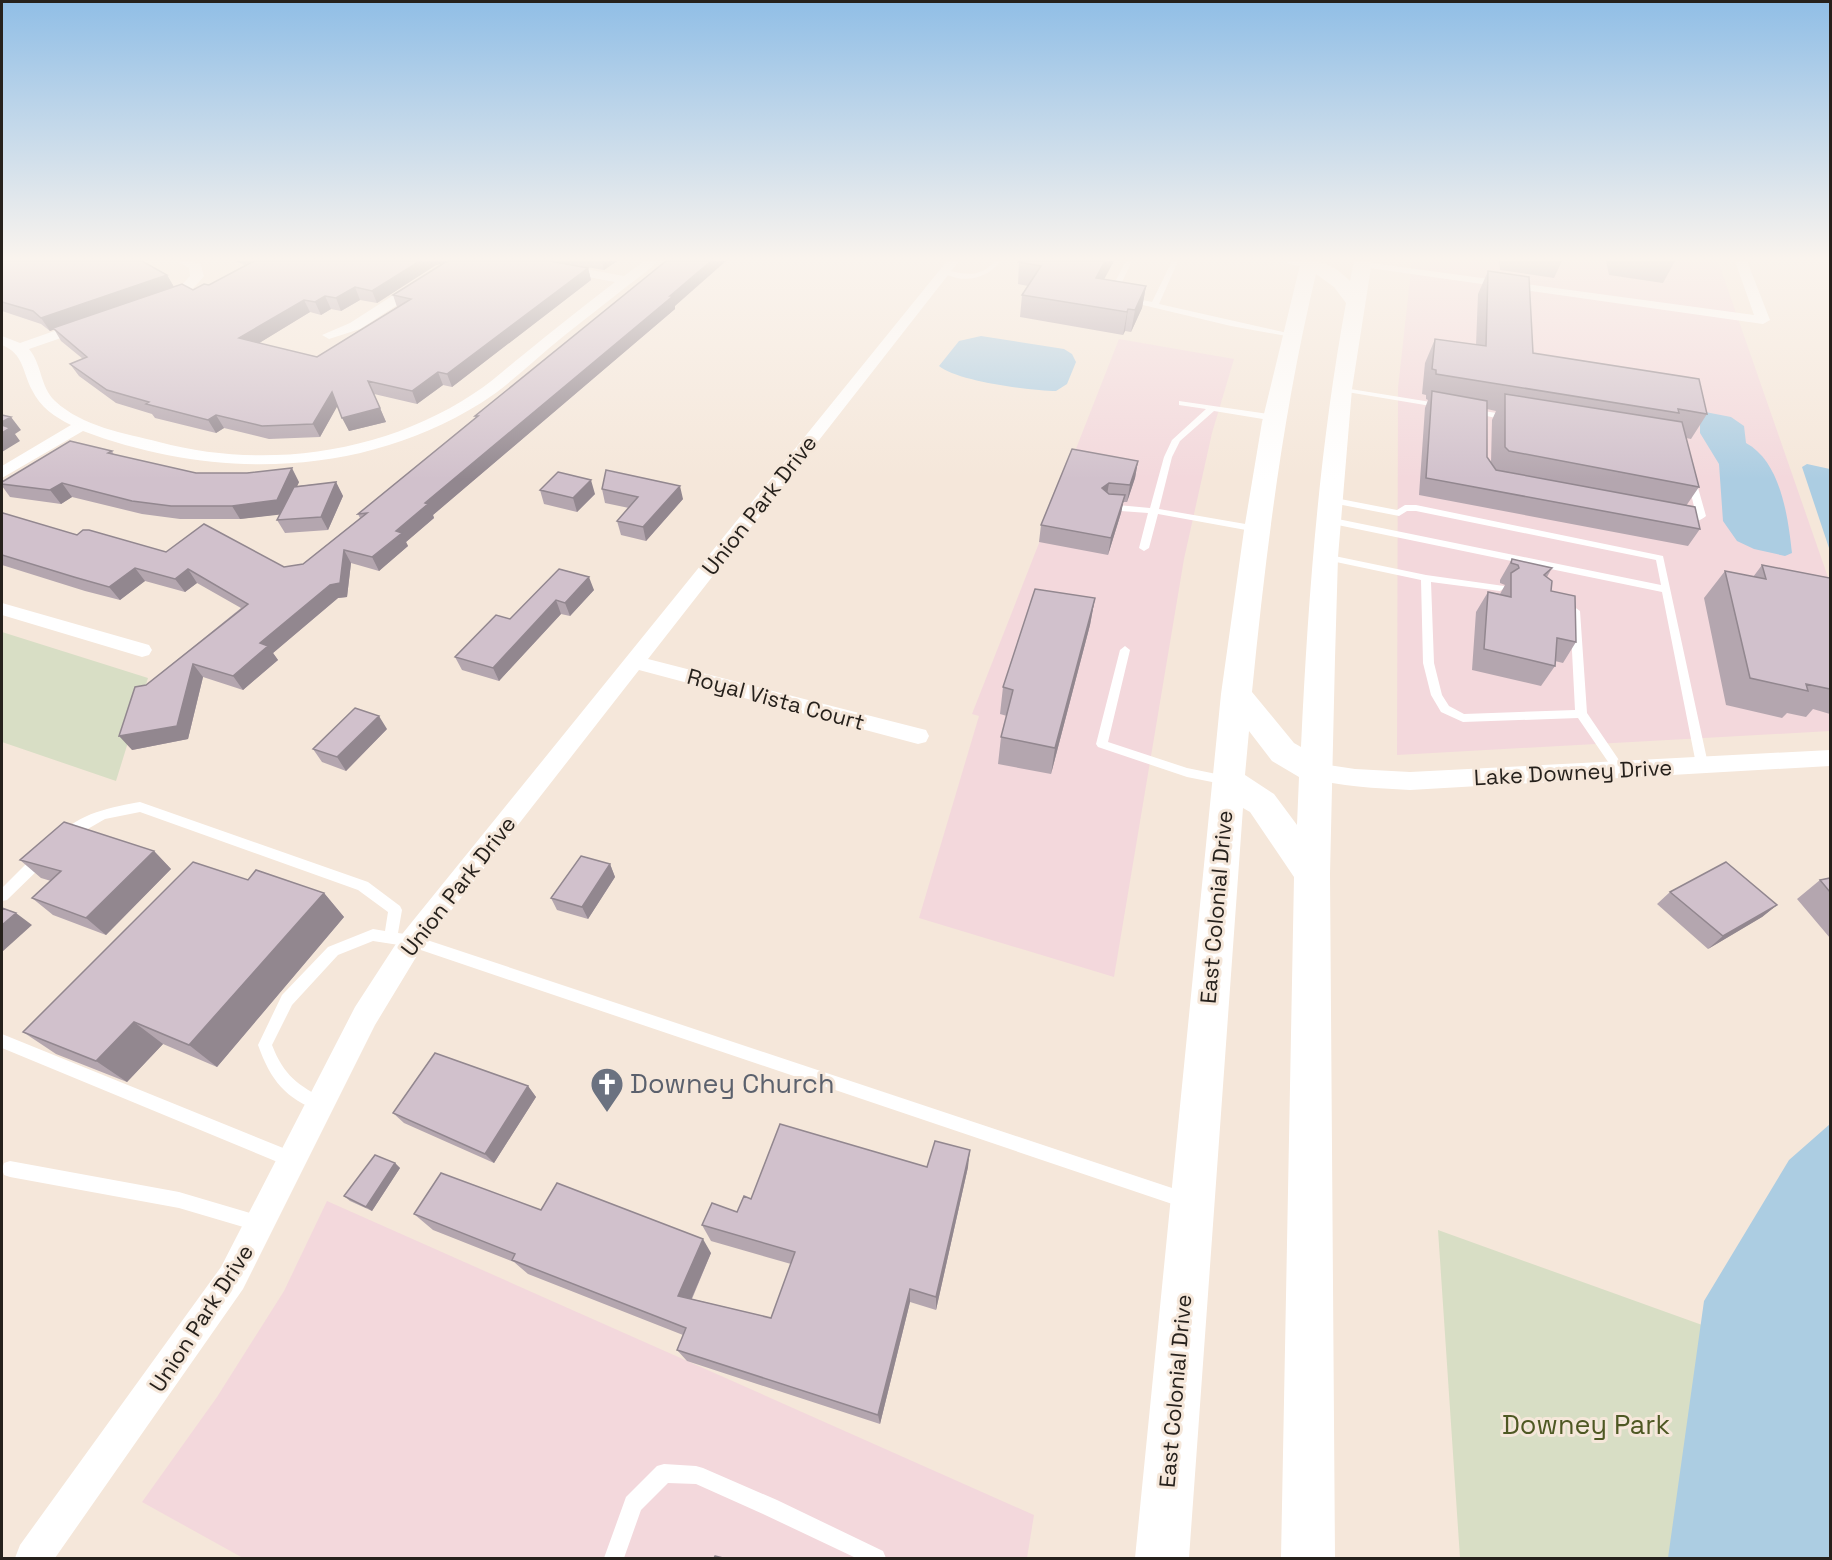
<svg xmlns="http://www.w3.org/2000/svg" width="1832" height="1560" font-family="'Space Grotesk',sans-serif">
	<rect width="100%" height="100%" fill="#f5e7da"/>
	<path fill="#f3d8dc" d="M1412,261h306l112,322v148l-433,24 1,-367z
		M1119,339l115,20 -22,74 -28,126 -70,418 -195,-59 60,-202 -7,-2z
		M327,1201l707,314 -7,43h-784l-101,-56 75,-105 67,-106z"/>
	<path fill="#d8dec5" d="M2,632l146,46 -32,103 -114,-39z
		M1438,1230l392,141v187h-370z"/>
	<path fill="#accde2" d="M981,336l83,13 8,5 4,8 -9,22 -11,7c-24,0 -100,-10 -117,-25l20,-25z
		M1700,411l31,6 13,9 2,17c35,19 42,74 46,110l-7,3 -31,-7 -17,-8 -14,-20 -4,-57 -19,-31z
		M1807,464l23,5v82l-28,-84z
		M1830,1124v434h-162l36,-257 85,-141z"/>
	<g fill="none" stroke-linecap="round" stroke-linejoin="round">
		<path fill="#fff" fill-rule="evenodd" d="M995,261h6c-15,19 -39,23 -60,11l3,-2c22,4 35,9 51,-9z
			M1126,261h6l-16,34 -7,2 -1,-2z
			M1172,261h6l-19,43 137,31 -4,2 -61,-11 -105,-25 -1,-2 4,-2 23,5z
			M1338,387l105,17 4,2 -4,2 -102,-17h-3z
			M1179,401l96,14 4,3 -4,3 -61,-10 -34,30 -8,16 -13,52 98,17 5,3 -5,3 -99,-18 -9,34 -5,3 -5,-3 9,-35 -41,-3 -5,-3 5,-3 43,4 14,-51 8,-17 34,-31 -27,-4z
			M1469,409l42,6 4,3 -4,3 -39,-8 -4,-2z
			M1691,474l4,3 11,39c-8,7 -21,9 -30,3 5,-5 14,0 20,-4l-9,-38z
			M1330,497l67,13 8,-5h11l247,51 45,208 -2,3 -4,1 -6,-4 -34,-172 -334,-69 -5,-3 5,-3 333,68 -5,-25 -240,-49h-9l-8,5 -72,-14v-4z
			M1325,554l101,21 78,11 1,2 -5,3 -69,-9 3,81 8,32 7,11 15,8 111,-4 -5,-98 -9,-8 5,-3 14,10 7,102 36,53 2,3 -2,3h-8l-37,-54 -115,4 -22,-10 -10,-17 -8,-32 -2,-83 -99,-21 -2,-2z
			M1125,646l5,4 -22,92 79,26 44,9 2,3 -2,3 -4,2 -40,-8 -89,-30 -2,-3 24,-94z
			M140,802l228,80 32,24 2,4 -4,23 14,2 775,258 6,2 2,6 -2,6 -6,2 -775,-262 -39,-6 -35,14 -46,50 -20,40c12,31 26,40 54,55l3,5 -3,5 -5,2c-36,-14 -50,-31 -63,-67l24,-50 46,-48 45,-18 12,2 3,-19 -30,-22 -218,-78 -35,7 -38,22 -4,-1 -2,-4c13,-22 55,-30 79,-34z
			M40,854l5,1 1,4 -1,4 -38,37 -5,1v-13l33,-33z
			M2,1034l296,120 2,6 -2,6 -6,2 -290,-120z
			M10,1161l169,31 81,24 6,2 2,6 -2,6 -6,2 -81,-24 -169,-31 -6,-2 -2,-6 2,-6z
			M664,1464l32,2 7,2 74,32 106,51 3,7h-30l-93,-44 -67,-30 -28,-1 -27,27 -17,48h-20l22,-61 31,-31z"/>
		<path fill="#fff" fill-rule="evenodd" d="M177,261l23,2 4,13c-10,13 -29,31 -47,27v-6l23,-10 10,-11 -1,-8z
			M458,261h17l-28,12 -87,56 -31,10 -7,-4 28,-12 87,-56z
			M518,261h24l82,15 20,-15h13c-8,10 -21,18 -31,26 -20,16 -41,32 -61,48 -28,22 -54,49 -84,68 -120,75 -268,77 -398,28l-81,47v-12l69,-41c-16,-8 -31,-18 -39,-35 -10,-19 -8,-36 -30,-45v-9l18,7 60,-21h10v6l-61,21c13,15 11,38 26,52 28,26 69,32 104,41 105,28 223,12 314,-48 18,-11 33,-26 50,-39 30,-25 61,-49 92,-73l-91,-17z
			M947,261h12l-311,398 270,69 8,2 3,6 -3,6 -8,2 -279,-74 -218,279 -46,76 -132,264 -188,269h-40l5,-13 201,-278 134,-260 48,-74z
			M1286,261h28l1,2 -6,4 -21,-3z
			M1357,261l397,54 -19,-54h12l23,59 -7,4 -401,-57 -5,-1z
			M2,603l147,42 3,5 -3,5 -7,2 -140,-42z
			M1830,750v16l-420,24c-34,-2 -70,-3 -103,-13l-3,-6 3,-6 8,-2 40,6 55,3z"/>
		<path fill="#fff" fill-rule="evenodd" d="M1301,261c19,-2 35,5 49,20l4,-20h18l-20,128 -14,168 -3,101 -5,216 5,684h-54l13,-681 -44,-65 -7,-4 -54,750h-54l86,-864 23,-164 18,-108zM1316,274l18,13 12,16c-27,147 -38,295 -45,444l-7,-4 -42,-51c14,-141 31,-281 64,-418zM1249,731l23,30 27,16 -2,48 -23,-31 -29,-19z"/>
	</g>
	<path fill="#b4a6af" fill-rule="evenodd" d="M2,261l165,14 7,12 19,3 16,-5 36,-20 -10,-4h315l38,7 3,12 -139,107 -9,-2 -26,19 -43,-10 12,28 -37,9 -12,-25 -17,31 -51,2 -45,-11 -8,5 -61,-15 -3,-4 -36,-11 -37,-27 -9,-12 13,-5 -22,-18 -7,-12 -4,2 -9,-7 -39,-13zM444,263l-51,32 4,12 -80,50 -58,-14 51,-31 11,3 10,-6 10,2 19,-11 17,3 59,-38z
		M552,261h65l-13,9z
		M1021,261l83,18 42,7 -4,22 -11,24 -6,-1 -2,4 -103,-18 2,-22 6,-9 -10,-2 1,-22z
		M1499,261h63l-8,17 -54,-8z
		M1606,261h69l-12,22 -54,-8z
		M1488,271l45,82 174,61 -16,25 -5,-1 13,49 -13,19 14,23 -12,17 -269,-51 6,-87 3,-8 -2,-1v-4l-4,-1 3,-31 10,-24 41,6 2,-51zM1487,409l9,2 -4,9 -1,43 -4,-6z
		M675,306v3l-242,206 1,3 -28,24 2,4 -29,25 -28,-8 -4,34 -9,1 -65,55 5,7 -35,30 -40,-13 -15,62 -56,11 14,-65 95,-77 -44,-25 -12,9 -40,-11 -25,19 -35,-9 -83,-26v-52l75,22 89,17 118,15 19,-3 57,-46 -2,-4 118,-97 -1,-1z
		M112,451l2,4 82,18 103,9 -2,4 39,-4 7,14 -15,34 -43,3 -8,-13 3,-6 -40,5h-60l-38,-5 -70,-17 -11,7 -51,-7 -8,-11v-4z
		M1138,461l-3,17 -8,24h-4l-2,11 -13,42 -69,-13 2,-17z
		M602,489l81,10 -37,42 -25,-6 -4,-14 12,-13 -24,-5z
		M540,490l55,4 -18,18 -33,-8z
		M1512,559l40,9 -5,9 4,14 25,51 -13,21 -8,-2v5l-14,20 -69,-16 4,-58 12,-20 12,2 5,-9 -5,-2v-3z
		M1762,565l68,13v136l-17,-5 -7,8 -19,-4 -5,5 -56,-13 -22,-107 21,-27 28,6z
		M559,569l35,21 -24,26 -9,-2 -62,67 -37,-11 -7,-13 55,-38z
		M1095,598l-5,27 -39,149 -53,-10 3,-27 6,-21 -7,-2 3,-27z
		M387,729l-41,42 -24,-9 -9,-13z
		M154,851l17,18 -65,66 -53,-20 -21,-17 19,-17 -10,-3 -21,-18z
		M610,864l5,13 -27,42 -31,-9 -6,-12z
		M1830,878v60l-33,-39 23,-19z
		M248,880l76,13 20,24 -127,150 -54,-23 -36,38 -71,-28 -33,-22z
		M1670,892l107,13 -15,12 -54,32 -51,-45z
		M528,1086l8,11 -42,66 -90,-40 -11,-10z
		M395,1163l5,5 -28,43 -22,-10 -6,-5z
		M927,1167h41l-32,143 -26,-8 -30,122 -193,-63 -10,-11 6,-15 -155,-61 -14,-12 -81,-32 -19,-16 127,-4 170,43 -19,46 79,19 20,-54 -80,-23 -9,-16 35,-13 14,-13z"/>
	<path fill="#92878f" d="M420,261h32l-16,4 -59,38 -5,-12z
		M602,261h15l-13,9z
		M711,261h15l-51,45v3l-242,206 1,3 -28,24 2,4 -29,25 -7,-14 24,-26 29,-28z
		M1105,261h9l-21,39 3,-22z
		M588,268l3,12 -139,107 -5,-13z
		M167,275l7,12 -124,44 -9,-13z
		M1146,286l-4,22 -11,24 4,-22z
		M355,287l5,13 -19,11 -5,-13z
		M325,296l6,13 -10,6 -6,-13z
		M304,300l6,12 -64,39 -7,-13z
		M1128,309l-3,22 -2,4 4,-23z
		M438,372l5,13 -26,19 -5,-13z
		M332,392l6,13 -18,32 -7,-13z
		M380,408l6,14 -37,9 -7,-13z
		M216,415l8,13 -8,5 -8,-13z
		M11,417l10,13 -6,4 5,7 -18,11v-30z
		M1138,461l-3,17 -8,24 3,-17z
		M292,468l7,14 -14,32 -45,5 -8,-13z
		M591,480l4,14 -18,18 -4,-14z
		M336,482l7,14 -15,34 -7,-13z
		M62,483l10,14 -11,7 -11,-14z
		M1109,483l-3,18 -4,-13z
		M680,486l3,13 -37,42 -3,-14z
		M1125,495l-4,18 -13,42 3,-17z
		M344,550l7,13 -4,34 -9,1 -65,55 5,7 -35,30 -10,-14 27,-33z
		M135,568l10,13 -25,19 -11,-13z
		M188,569l9,14 -12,9 -10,-13z
		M589,577l5,13 -24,26 -5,-13z
		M1095,598l-5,27 -39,149 4,-26z
		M556,600l5,14 -62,67 -6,-13z
		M193,664l10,13 -15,62 -56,11 -13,-14z
		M379,716l8,13 -41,42 -9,-14z
		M154,851l17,18 -65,66 -20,-17z
		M610,864l5,13 -27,42 -6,-12z
		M324,893l20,24 -127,150 -28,-22z
		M1777,905l-15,12 -54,32 15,-13z
		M16,913l16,12 -30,27v-27z
		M134,1022l29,22 -36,38 -31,-21z
		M528,1086l8,11 -42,66 -9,-9z
		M970,1150l-2,17 -32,143v-13z
		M395,1163l5,5 -28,43 -6,-4z
		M703,1239l8,14 -24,56 -9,-13z
		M910,1289v13l-30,122 -2,-9z"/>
	<path fill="#d1c1cc" stroke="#92878f" stroke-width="1.5" d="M2,261h140l25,14 -126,43 -8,-7 -31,-9z
		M254,261h166l-48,30 -17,-4 -19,11 -11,-2 -10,6 -11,-2 -65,38 78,19 94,-58 -18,-4 51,-32 5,-2h101l38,7 -141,106 -9,-2 -26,19 -44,-10 12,27 -38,10 -10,-26 -19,32 -51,2 -46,-11 -8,5 -62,-16 3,-2 -42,-12 -37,-26 17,-7 -34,-29 129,-44 11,6 11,-6 5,1z
		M666,261h45l-41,35h3l-248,207 3,1 -32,27 6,2 -30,24 -28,-7 -4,33 -10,2 -70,58 8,3 -35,30 -40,-12 -16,62 -58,10 16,-49 11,-2 102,-81 -60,-35 -13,10 -40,-11 -26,19 -35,-10 -72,-22v-42h1l74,22 6,-5h6l77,22 38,-28 80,43 19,-3 64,-51 -9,1 120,-98h-3z
		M1021,261h84l-9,17 50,8 -11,24 -7,-1 -1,3 -105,-17 19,-29 -22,-4z
		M1488,271l41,6 4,76 166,26 8,35 -29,-5 1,4 -243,-39v-4l-4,-1 3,-30 51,7z
		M1432,391l55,10v56l9,13 199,37 5,22 -274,-51z
		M1505,394l177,28 17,65 -190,-36 -4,-4z
		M2,415l9,2 -9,5z
		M2,425l8,3 -8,5z
		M70,441l42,10 -4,2 88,20h51l45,-5 -15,32 -45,6h-61l-39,-5 -70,-18 -12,7 -48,-6v-2z
		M1072,449l66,12 -8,24 -21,-2 -7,5 7,6 16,1 -14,43 -70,-13z
		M606,470l74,16 -37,41 -26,-6 21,-24 -36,-8z
		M558,472l33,8 -18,18 -33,-8z
		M336,482l-15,35 -44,3 17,-33z
		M1512,559l40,9 -8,7 8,6 -1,10 24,5 1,46 -19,-4 -2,28 -71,-17 4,-57 23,5v-24l8,-5 -1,-3 -7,-2z
		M1762,565l68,13v111l-24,-5 2,7 -58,-13 -25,-107 41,8z
		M559,569l30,8 -24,26 -9,-3 -63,68 -38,-11 41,-42 14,4z
		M1035,589l60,9 -40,150 -54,-11 12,-47 -10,-3z
		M355,708l24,8 -42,41 -24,-8z
		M64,822l90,29 -68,67 -54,-20 29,-27 -41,-11z
		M581,856l29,8 -28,43 -31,-9z
		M193,862l55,18 8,-10 68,23 -135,152 -55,-23 -38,39 -73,-29z
		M1726,862l51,43 -54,31 -53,-44z
		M1830,878v14l-10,-12z
		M2,908l14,5 -14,12z
		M435,1053l93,33 -43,68 -92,-41z
		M780,1124l147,43 8,-26 35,9 -34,147 -26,-8 -32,126 -201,-65 9,-22 -174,-68 3,-6 -101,-40 27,-41 100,37 16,-27 146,56 -25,57 93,22 24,-66 -93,-27 10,-22 25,9 7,-16 7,3z
		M375,1155l20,8 -29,44 -22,-11z
		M715,1556l8,2h-9z"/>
	<linearGradient id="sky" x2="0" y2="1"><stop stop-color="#90bee6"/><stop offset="0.54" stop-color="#faf4ee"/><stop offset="1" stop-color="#faf4ee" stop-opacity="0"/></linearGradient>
	<rect width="1832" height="479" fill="url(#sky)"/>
	<defs>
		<symbol id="church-pin" viewBox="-11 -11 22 30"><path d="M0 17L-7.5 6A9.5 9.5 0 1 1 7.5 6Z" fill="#6b7280" stroke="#f5e7da"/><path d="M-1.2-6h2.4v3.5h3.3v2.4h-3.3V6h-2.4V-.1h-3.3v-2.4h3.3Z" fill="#fff"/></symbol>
	</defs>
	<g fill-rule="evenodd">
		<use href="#church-pin" x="588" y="1065" width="38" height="52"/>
	</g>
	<g text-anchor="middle" stroke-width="6" stroke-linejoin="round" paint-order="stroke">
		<g font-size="22" fill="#26211c" stroke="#f5e7da">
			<text transform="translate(759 505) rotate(-52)" y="8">Union Park Drive</text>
			<text transform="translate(776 699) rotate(15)" y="8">Royal Vista Court</text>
			<text transform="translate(1573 772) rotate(-3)" y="8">Lake Downey Drive</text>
			<text transform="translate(458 886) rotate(-52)" y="8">Union Park Drive</text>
			<text transform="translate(1216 907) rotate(-85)" y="8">East Colonial Drive</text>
			<text transform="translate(201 1318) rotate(-57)" y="8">Union Park Drive</text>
			<text transform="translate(1175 1391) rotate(-85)" y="8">East Colonial Drive</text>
		</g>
		<g font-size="27" fill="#5b616d" stroke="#f5e7da" text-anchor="start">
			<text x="630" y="1093">Downey Church</text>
		</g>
		<g font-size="27" fill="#4e5823" stroke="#f5e7da">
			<text x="1586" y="1434">Downey Park</text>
		</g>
	</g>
	<rect width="1832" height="1560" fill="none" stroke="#26211c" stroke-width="6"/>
</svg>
